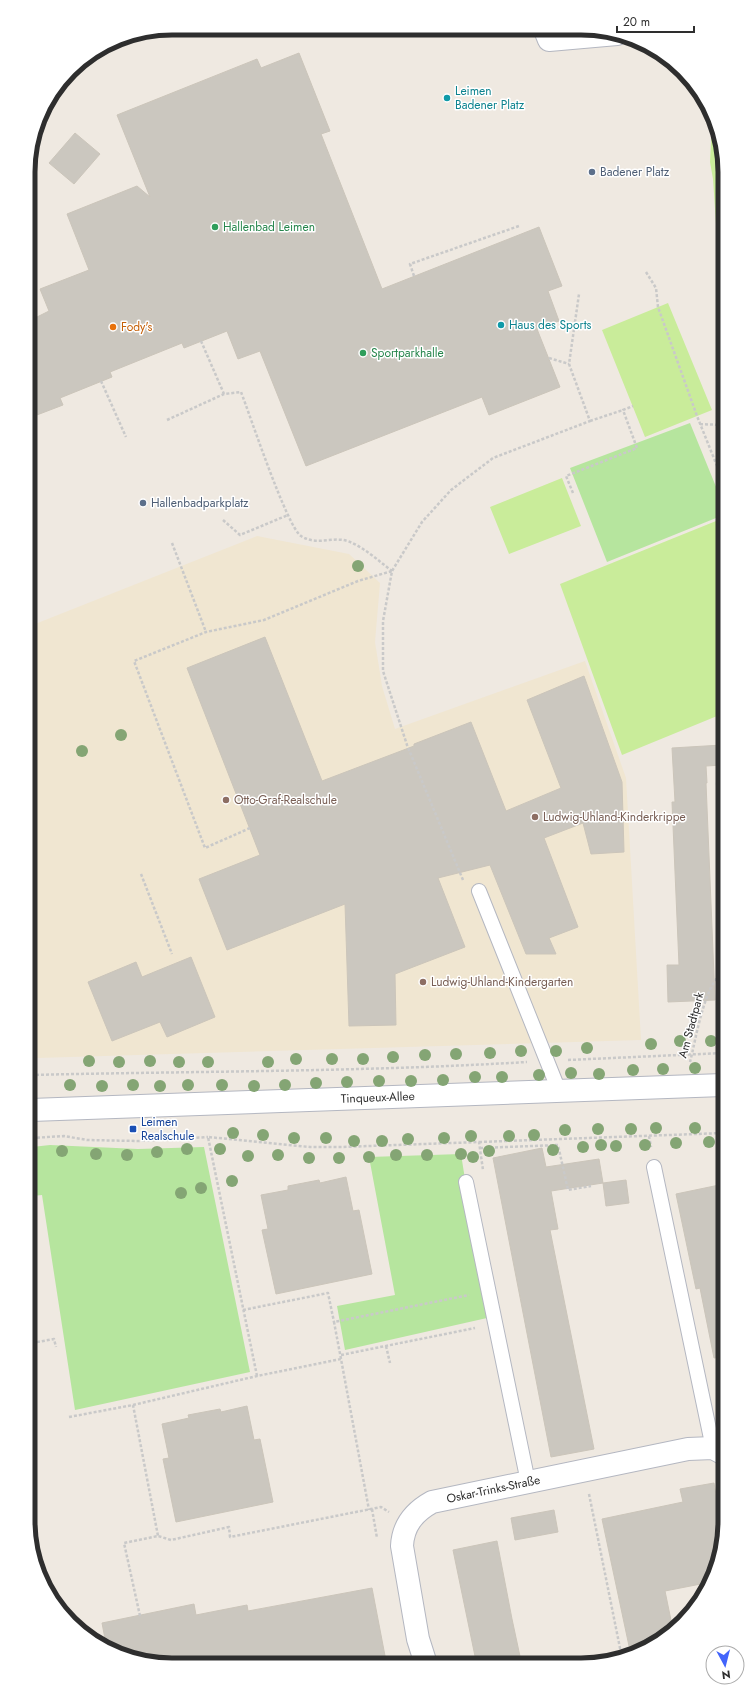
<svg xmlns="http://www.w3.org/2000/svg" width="753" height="1693" font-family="Jost,sans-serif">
	<rect width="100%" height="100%" fill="#efe9e1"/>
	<path fill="#f0e6d1" d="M257,536l92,18 31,29 -5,59 7,44 13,43 190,-68 41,117 15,262 -604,18 -6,-82 -1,-350z"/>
	<path fill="#b6e59e" d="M690,423l31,76v17l-114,46 -37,-94z
		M50,1145l88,4 66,-2 46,225 -175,38 -33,-215 -10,1v-49z
		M461,1154l26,164 -142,32 -8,-44 58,-11 -26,-138z"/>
	<path fill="#c9ec9a" d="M714,119l6,15 1,164 -8,-119 -3,-17 2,-40z
		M668,303l44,107 -67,27 -43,-107z
		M562,478l19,48 -72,28 -19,-47z
		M721,519l1,195 -100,41 -62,-171z"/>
	<path fill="#cbc7bf" stroke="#cbc5ba" d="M299,53l31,78 -9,3 61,155 157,-62 23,59 -14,5 11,30 -22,8 23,58 -71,28 -7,-18 -176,69 -46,-115 -22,8 -11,-28 -43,17 -2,-5 -72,29 2,5 -52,21 3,7 -34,13v-97l20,-10 -9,-22 49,-19 -22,-56 70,-28 13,11 -33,-82 140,-56 4,9z
		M75,133l25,21 -26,30 -25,-21z
		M265,637l57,144 92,-35v-2l57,-22 35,89 55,-23 -34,-88 57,-24 38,106 2,70 -33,2 -8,-31 -39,15 34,89 -29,11 7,16h-30l-36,-89 -52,13 27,69 -70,27 1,51 -47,1 -4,-122 -118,46 -28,-71 61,-24 -73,-187z
		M722,745v20l-16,1 1,17h-1l9,217 -47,2 -1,-37h12l-7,-163h3l-3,-54z
		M191,957l24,60 -48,20 -7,-15 -48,19 -24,-59 48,-20 6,15z
		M542,1148l4,19 53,-8 4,24 -52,8 7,38 -8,1 44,219 -43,8 -58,-299z
		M346,1177l7,34 6,-1 13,64 -96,20 -14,-64 6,-1 -7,-34 27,-5v-4l31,-6 1,3z
		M626,1180l3,23 -23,3 -3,-23z
		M724,1184v173l-10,1 -14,-70 -4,1 -20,-95z
		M247,1406l7,34 6,-1 13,63 -97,20 -13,-63 6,-1 -7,-34 27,-6 -1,-3 32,-6 1,3z
		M714,1483l9,54 -9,40 -3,5 -46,9 8,39 -9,8 -35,8 -27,-127 81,-17 -3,-13z
		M554,1510l4,22 -43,8 -4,-22z
		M497,1541l15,78 9,42h-45l-23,-111z
		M372,1588l14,73 -242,1 -38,-18 -4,-21 92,-19 2,11 51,-10 1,6z"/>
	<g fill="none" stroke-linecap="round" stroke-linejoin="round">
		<defs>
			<path id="service" d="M479,891l80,200
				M654,1167l59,281
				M466,1182l62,300"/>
			<g id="minor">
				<path d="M545,30l4,10 68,-6"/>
				<path id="s1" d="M31,1110l692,-25"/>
				<path id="s2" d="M425,1661l-7,-22 -16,-93c1,-21 12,-34 30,-44l256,-53 25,-1 11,6"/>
			</g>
		</defs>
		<use href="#service" stroke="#b4b7c1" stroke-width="16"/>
		<use href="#minor" stroke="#b4b7c1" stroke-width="24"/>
		<path stroke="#c9c9c9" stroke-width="2.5" stroke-dasharray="3 2" stroke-linecap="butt" d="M646,272l10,16 2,19 39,109 24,60
			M414,276l-4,-12 109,-38
			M201,341l23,53
			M549,358l20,6
			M101,381l25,56
			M167,420l57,-26 17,-2c9,23 46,135 60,144 14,9 28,2 42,4 15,2 37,22 49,31
			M590,421l33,-11
			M700,424l21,1
			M573,493l-7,-17 71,-28 -14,-38 10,-4
			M223,520l17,15 48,-20
			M172,543l34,89
			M250,828l-45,20 -71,-187 72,-29 58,-12 94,-39 34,-10
			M720,845l-3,-62h5
			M722,845h-2l3,58
			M141,874l31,80
			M463,880l-56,-135 -24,-74v-50l9,-50 30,-49 29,-32 42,-32 97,-37 -21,-57 10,-70
			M568,1060l155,-7
			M690,1062c6,-23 14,-77 33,-90
			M31,1066l1,9
			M31,1075c166,-4 331,-3 496,-13
			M649,1136l2,11
			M32,1138l32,-2 23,4 52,1 69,-4
			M479,1142l244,-9
			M480,1148l78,-3 10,45 23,-4
			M243,1310l85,-17 6,29
			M32,1343l22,-4 2,8
			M386,1346l4,17
			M341,1355l134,-27
			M341,1359l-7,-37 135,-27
			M257,1376l-49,-239 102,10h32l137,-5 4,28
			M133,1405l124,-29 84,-17 28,151
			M69,1417l64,-12 25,131
			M589,1494l33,164
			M372,1509l5,29
			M140,1616l-16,-73 34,-7 13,4 58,-13 1,10 151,-30 8,5"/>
		<use href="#service" stroke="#fff" stroke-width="14"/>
		<use href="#minor" stroke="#fff" stroke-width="22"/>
	</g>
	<g fill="#84a574">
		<circle cx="358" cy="566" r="6"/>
		<circle cx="121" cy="735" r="6"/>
		<circle cx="82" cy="751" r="6"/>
		<circle cx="680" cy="1041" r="6"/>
		<circle cx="711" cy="1041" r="6"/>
		<circle cx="651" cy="1044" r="6"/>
		<circle cx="587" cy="1048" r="6"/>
		<circle cx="521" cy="1051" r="6"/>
		<circle cx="556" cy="1051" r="6"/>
		<circle cx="490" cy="1053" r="6"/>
		<circle cx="456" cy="1054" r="6"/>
		<circle cx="425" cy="1055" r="6"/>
		<circle cx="393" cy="1057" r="6"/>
		<circle cx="296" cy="1059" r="6"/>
		<circle cx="332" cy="1059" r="6"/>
		<circle cx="363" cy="1059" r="6"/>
		<circle cx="89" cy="1061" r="6"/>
		<circle cx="150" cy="1061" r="6"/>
		<circle cx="119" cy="1062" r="6"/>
		<circle cx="179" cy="1062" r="6"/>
		<circle cx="208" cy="1062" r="6"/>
		<circle cx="268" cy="1062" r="6"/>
		<circle cx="695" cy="1068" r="6"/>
		<circle cx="663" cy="1069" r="6"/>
		<circle cx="633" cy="1070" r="6"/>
		<circle cx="571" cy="1073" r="6"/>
		<circle cx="599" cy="1074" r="6"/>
		<circle cx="539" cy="1075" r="6"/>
		<circle cx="475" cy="1077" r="6"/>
		<circle cx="502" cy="1077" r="6"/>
		<circle cx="443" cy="1080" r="6"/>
		<circle cx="379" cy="1081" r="6"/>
		<circle cx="411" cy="1081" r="6"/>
		<circle cx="347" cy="1082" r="6"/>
		<circle cx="316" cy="1083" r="6"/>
		<circle cx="70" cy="1085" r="6"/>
		<circle cx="133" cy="1085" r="6"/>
		<circle cx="188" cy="1085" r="6"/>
		<circle cx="222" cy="1085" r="6"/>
		<circle cx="285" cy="1085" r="6"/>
		<circle cx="102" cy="1086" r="6"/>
		<circle cx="160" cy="1086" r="6"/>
		<circle cx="254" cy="1086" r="6"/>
		<circle cx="656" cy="1128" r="6"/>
		<circle cx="695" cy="1128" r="6"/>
		<circle cx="598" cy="1129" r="6"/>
		<circle cx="631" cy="1129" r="6"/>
		<circle cx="565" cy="1130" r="6"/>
		<circle cx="233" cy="1133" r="6"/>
		<circle cx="263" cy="1135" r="6"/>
		<circle cx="534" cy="1135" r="6"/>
		<circle cx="471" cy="1136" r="6"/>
		<circle cx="509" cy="1136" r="6"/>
		<circle cx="294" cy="1138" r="6"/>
		<circle cx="326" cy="1138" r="6"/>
		<circle cx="444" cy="1138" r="6"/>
		<circle cx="408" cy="1139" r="6"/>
		<circle cx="354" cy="1141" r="6"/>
		<circle cx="382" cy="1141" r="6"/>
		<circle cx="709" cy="1142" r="6"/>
		<circle cx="676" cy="1143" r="6"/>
		<circle cx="601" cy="1145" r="6"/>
		<circle cx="645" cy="1145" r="6"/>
		<circle cx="616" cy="1146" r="6"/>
		<circle cx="583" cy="1147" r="6"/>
		<circle cx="187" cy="1149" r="6"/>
		<circle cx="220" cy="1149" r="6"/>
		<circle cx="553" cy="1150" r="6"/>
		<circle cx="62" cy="1151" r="6"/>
		<circle cx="489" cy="1151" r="6"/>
		<circle cx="157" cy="1152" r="6"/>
		<circle cx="96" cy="1154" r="6"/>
		<circle cx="461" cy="1154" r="6"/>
		<circle cx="127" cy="1155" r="6"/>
		<circle cx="278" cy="1155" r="6"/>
		<circle cx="396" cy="1155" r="6"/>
		<circle cx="427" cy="1155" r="6"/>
		<circle cx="248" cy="1156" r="6"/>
		<circle cx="369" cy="1157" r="6"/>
		<circle cx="473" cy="1157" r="6"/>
		<circle cx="309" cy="1158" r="6"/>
		<circle cx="339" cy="1158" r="6"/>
		<circle cx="232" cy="1181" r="6"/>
		<circle cx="201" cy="1188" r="6"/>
		<circle cx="181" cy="1193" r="6"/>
	</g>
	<g fill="#0f9aa8" stroke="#fff" stroke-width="1.5">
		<circle cx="447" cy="98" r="4"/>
		<circle cx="501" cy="325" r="4"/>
	</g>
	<g fill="#5c6f8a" stroke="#fff" stroke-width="1.5">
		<circle cx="592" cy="172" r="4"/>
		<circle cx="143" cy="503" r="4"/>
	</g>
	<g fill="#2e9e5b" stroke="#fff" stroke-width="1.5">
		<circle cx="215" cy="227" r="4"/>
		<circle cx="363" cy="353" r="4"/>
	</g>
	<circle fill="#e8710a" stroke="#fff" stroke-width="1.5" cx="113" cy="327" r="4"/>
	<g fill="#8d6e63" stroke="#fff" stroke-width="1.5">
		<circle cx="226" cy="800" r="4"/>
		<circle cx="535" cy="817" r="4"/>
		<circle cx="423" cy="982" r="4"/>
	</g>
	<rect fill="#1a4fb4" stroke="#fff" stroke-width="1.5" x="129" y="1125" width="8" height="8" rx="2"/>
	<g text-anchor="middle" stroke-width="3" stroke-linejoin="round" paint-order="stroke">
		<g font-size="12" fill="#0d838f" stroke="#fff" text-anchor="start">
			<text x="455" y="95">Leimen<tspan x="455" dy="14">Badener Platz</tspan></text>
			<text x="509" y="329">Haus des Sports</text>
		</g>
		<g font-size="12" fill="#4e5e75" stroke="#fff" text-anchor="start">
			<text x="600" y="176">Badener Platz</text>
			<text x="151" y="507">Hallenbadparkplatz</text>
		</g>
		<g font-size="12" fill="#27864d" stroke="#fff" text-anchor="start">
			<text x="223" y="231">Hallenbad Leimen</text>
			<text x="371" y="357">Sportparkhalle</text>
		</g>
		<g font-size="12" fill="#c56008" stroke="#fff" text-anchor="start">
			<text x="121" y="331">Fody's</text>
		</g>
		<g font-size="12" fill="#785e54" stroke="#fff" text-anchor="start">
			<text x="234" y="804">Otto-Graf-Realschule</text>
			<text x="543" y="821">Ludwig-Uhland-Kinderkrippe</text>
			<text x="431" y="986">Ludwig-Uhland-Kindergarten</text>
		</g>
		<g font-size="12" fill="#2e2e2e" stroke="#fff">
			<text transform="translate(691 1025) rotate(-75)" y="4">Am Stadtpark</text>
			<text dy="4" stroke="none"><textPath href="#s1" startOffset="347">Tinqueux-Allee</textPath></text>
			<text dy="4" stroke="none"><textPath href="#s2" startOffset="236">Oskar-Trinks-Straße</textPath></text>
		</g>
		<g font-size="12" fill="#164399" stroke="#fff" text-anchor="start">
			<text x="141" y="1126">Leimen<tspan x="141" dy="14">Realschule</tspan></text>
		</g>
	</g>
	<path d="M0 0H753V1693H0ZM172 35H581A137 137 0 0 1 718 172V1521A137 137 0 0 1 581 1658H172A137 137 0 0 1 35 1521V172A137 137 0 0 1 172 35Z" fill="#fff" fill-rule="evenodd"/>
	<path fill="none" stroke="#2e2e2e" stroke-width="5" d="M172 35H581A137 137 0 0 1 718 172V1521A137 137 0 0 1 581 1658H172A137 137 0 0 1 35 1521V172A137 137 0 0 1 172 35Z"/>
	<g transform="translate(725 1665) rotate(173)"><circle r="19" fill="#ffffff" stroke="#ababab"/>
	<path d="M0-3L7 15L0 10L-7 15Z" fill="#4264fb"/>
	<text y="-6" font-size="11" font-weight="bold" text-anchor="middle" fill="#2e2e2e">N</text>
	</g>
	<path d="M617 26v6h77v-6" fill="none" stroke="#2e2e2e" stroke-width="2"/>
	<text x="623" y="26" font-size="12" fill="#2e2e2e" stroke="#ffffff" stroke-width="3" paint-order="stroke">20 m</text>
</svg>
